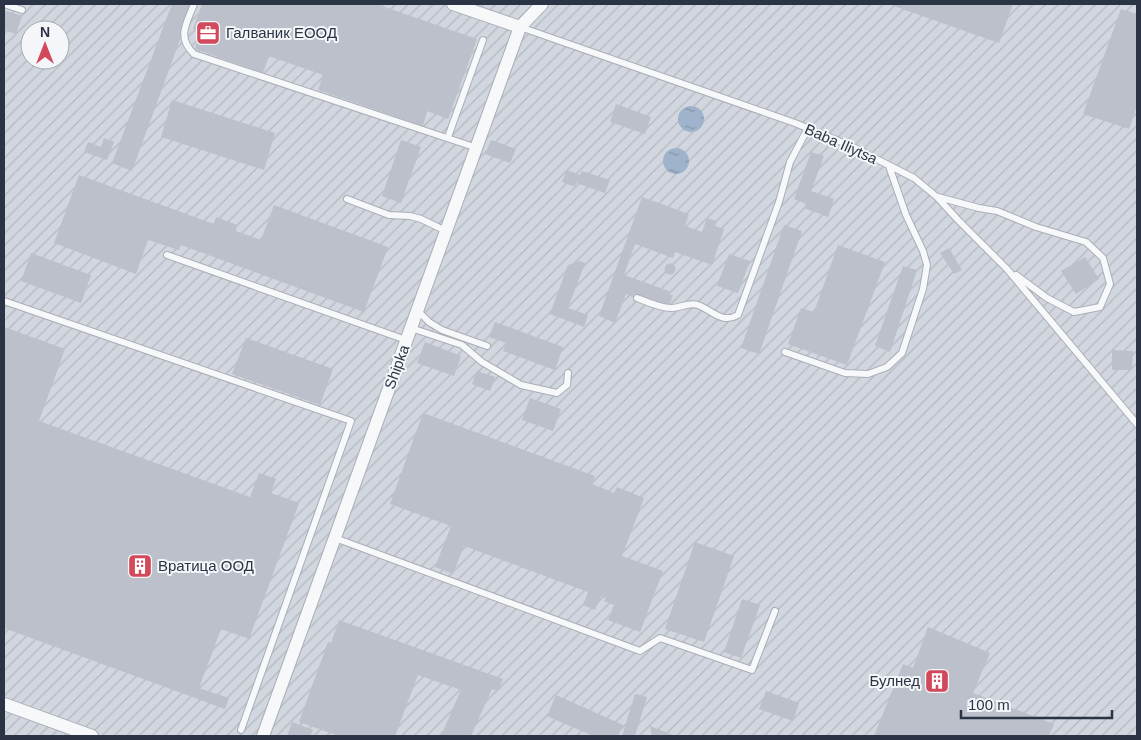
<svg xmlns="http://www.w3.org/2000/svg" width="1141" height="740" font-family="Arial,sans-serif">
	<defs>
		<pattern id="industrial-furrows" width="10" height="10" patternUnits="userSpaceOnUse" patternTransform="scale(1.25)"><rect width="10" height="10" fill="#d2d6de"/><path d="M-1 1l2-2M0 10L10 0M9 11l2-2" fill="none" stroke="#b4b8c0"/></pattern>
		<pattern id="water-ripples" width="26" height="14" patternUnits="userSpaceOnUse" patternTransform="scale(1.25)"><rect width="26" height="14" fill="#9fb4cc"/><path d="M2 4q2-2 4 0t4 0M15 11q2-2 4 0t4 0" fill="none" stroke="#8293a7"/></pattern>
	</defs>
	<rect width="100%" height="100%" fill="#e4e7ec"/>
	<path fill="url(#industrial-furrows)" fill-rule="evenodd" d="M4,4h1133v732h-1133zM30,30h30v30h-30z"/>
	<path fill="url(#water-ripples)" d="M678 119a13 13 0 1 1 26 0a13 13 0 1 1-26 0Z
		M663 161a13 13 0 1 1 26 0a13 13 0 1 1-26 0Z"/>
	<path fill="#bbc0ca" d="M172,4h21l-61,167 -20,-8z
		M202,4h174l101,35 -29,80 -21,-8 -4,15 -105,-36 5,-15 -54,-19 -6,17 -68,-24 5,-18 -7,-2z
		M888,4h125l-14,39z
		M1121,9l16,5v92l-8,23 -46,-15z
		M4,10l18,6 -6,18 -12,-4z
		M172,100l103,33 -11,37 -103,-33z
		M616,104l35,13 -6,17 -35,-12z
		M104,138l10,4 -7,18 -23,-8 4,-10 13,5z
		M401,140l20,7 -20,56 -19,-7z
		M491,140l25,9 -6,14 -25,-9z
		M811,152l13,4 -13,35 23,8 -6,18 -24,-9 2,-4 -12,-5z
		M567,170l13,5 2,-4 28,9 -5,13 -29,-10 -1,4 -13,-5z
		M79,175l135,49 2,-7 21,8 -1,6 25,9 13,-35 114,42 -24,65 -183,-67 -2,5 -31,-10 -12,34 -82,-31z
		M642,197l47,17 -4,12 17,6 5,-14 10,3 -2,5 9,3 -12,36 -37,-13 -2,6 -38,-14 -11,31 45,16 -1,3 5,1 -4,12 -35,-13 -1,3 -7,-3 -11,29 -16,-7z
		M784,225l18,6 -43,123 -18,-6z
		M838,245l47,17 -38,103 -59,-21 13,-36 13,4z
		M949,248l13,22 -8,4 -14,-21z
		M31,253l60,22 -10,28 -60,-22z
		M729,254l21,7 -12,32 -21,-7z
		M1085,257l14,22 -23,15 -15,-23z
		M579,261l6,2 -17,45 20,7 -4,12 -34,-13 18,-49z
		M664.5 269a5.5 5.5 0 1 1 11 0a5.5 5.5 0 1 1-11 0Z
		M903,266l14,4 -27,82 -15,-6z
		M495,322l68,25 -8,23 -52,-19 3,-8 -17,-6z
		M4,327l61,22 -26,72 211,76 9,-24 17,6 -5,14 28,10 -50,136 -28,-10 -22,59 30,10 -4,11 -221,-81z
		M246,338l87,31 -13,36 -88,-31z
		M425,342l36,14 -7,20 -37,-13z
		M1112,350l21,1 -1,19h-20z
		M477,371l18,6 -5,14 -18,-7z
		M530,398l31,11 -8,22 -31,-11z
		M423,413l172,63 -3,8 22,9 3,-6 27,11 -22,58 41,15 -23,61 -32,-12 6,-15 -10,-4 2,-3 -5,-2 -6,14 -12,-5 5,-13 -124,-46 -11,28 -18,-7 16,-41 -61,-22z
		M695,542l39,14 -30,86 -39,-13z
		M742,599l18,6 -19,53 -17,-6z
		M339,620l164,59 -5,12 -6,-2 -21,47h-30l20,-46 -43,-15 -23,61h-56l-40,-14 29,-80 3,1z
		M928,627l62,26 -17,40 81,31 -5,12h-175l29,-72 10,4z
		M766,691l33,12 -6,18 -34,-12z
		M635,694l12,3 -12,39h-13z
		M556,695l67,30 -5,11h-25l-46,-20z
		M292,722l21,8 -3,6h-23z
		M650,726l25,10h-23z"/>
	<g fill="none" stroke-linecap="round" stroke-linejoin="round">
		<defs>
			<path id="lane" d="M4,4l18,6
				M194,4c-7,19 -18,33 0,50l283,94
				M520,27l275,96 58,24 61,31 23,19 21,23 49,49 130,155
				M448,137l35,-97
				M938,197l41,11 18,3 39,16 50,15 17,16 7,26 -10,23 -26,5 -27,-14 -31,-23
				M347,199l42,16 21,1 11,3 25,12
				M167,255l239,85
				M637,298c10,4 23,10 34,10 10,0 17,-6 27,-3 15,6 24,19 40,10l41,-113 11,-40 18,-34
				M4,301l347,120 -110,309
				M417,310l12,12 13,8 45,16
				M411,328l51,17 20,17 39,23 36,8 10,-8 1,-12
				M785,352l60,21 23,1 19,-7 15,-14 21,-64 4,-24 -4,-14 -17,-36 -17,-49
				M335,538l305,113 20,-13 92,32 23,-59"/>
			<path id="street" d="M453,4l67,23
				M4,704l88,32
				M263,736l257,-709 22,-23"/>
		</defs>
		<use href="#lane" stroke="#a9aeb7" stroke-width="8"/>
		<use href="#street" stroke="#a9aeb7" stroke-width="14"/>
		<use href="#lane" stroke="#f7f8fa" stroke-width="6"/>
		<use href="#street" stroke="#f7f8fa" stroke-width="12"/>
	</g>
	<defs>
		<symbol id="office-square" viewBox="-11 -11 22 22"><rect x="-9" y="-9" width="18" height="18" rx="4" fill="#d1495b" stroke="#f4f6f9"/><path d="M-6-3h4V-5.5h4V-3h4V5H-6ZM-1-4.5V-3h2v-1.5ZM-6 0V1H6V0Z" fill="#fff"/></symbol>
		<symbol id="building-square" viewBox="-11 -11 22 22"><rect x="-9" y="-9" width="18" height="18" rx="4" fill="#d1495b" stroke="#f4f6f9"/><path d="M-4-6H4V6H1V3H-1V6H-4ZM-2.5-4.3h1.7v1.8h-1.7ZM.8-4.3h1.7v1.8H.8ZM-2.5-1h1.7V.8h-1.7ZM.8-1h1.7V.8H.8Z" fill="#fff"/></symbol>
	</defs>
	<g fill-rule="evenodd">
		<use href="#office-square" x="194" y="19" width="28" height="28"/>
		<use href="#building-square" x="126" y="552" width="28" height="28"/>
		<use href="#building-square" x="923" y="667" width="28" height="28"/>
	</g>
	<g text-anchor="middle" stroke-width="4" stroke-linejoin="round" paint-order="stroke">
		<g font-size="15" fill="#2b3445" stroke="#f4f6f9" text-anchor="start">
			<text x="226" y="38">Галваник ЕООД</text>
			<text x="158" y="571">Вратица ООД</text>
			<text x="920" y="686" text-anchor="end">Булнед</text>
		</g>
		<g font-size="15" fill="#2b3445" stroke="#f4f6f9">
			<text transform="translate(841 144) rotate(24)" y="5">Baba Iliytsa</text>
			<text transform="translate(397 367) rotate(-70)" y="5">Shipka</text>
		</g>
	</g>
	<rect width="1141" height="740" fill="none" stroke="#2b3445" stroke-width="10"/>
	<g transform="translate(45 45)"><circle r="24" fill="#f4f6f9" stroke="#a4a8b1"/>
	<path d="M0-4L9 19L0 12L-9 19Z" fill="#d1495b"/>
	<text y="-8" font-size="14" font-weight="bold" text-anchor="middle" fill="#2b3445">N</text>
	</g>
	<path d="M961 710v8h151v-8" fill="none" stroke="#2b3445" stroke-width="2.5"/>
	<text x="968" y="710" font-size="15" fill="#2b3445" stroke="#f4f6f9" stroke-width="4" paint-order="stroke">100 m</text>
</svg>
